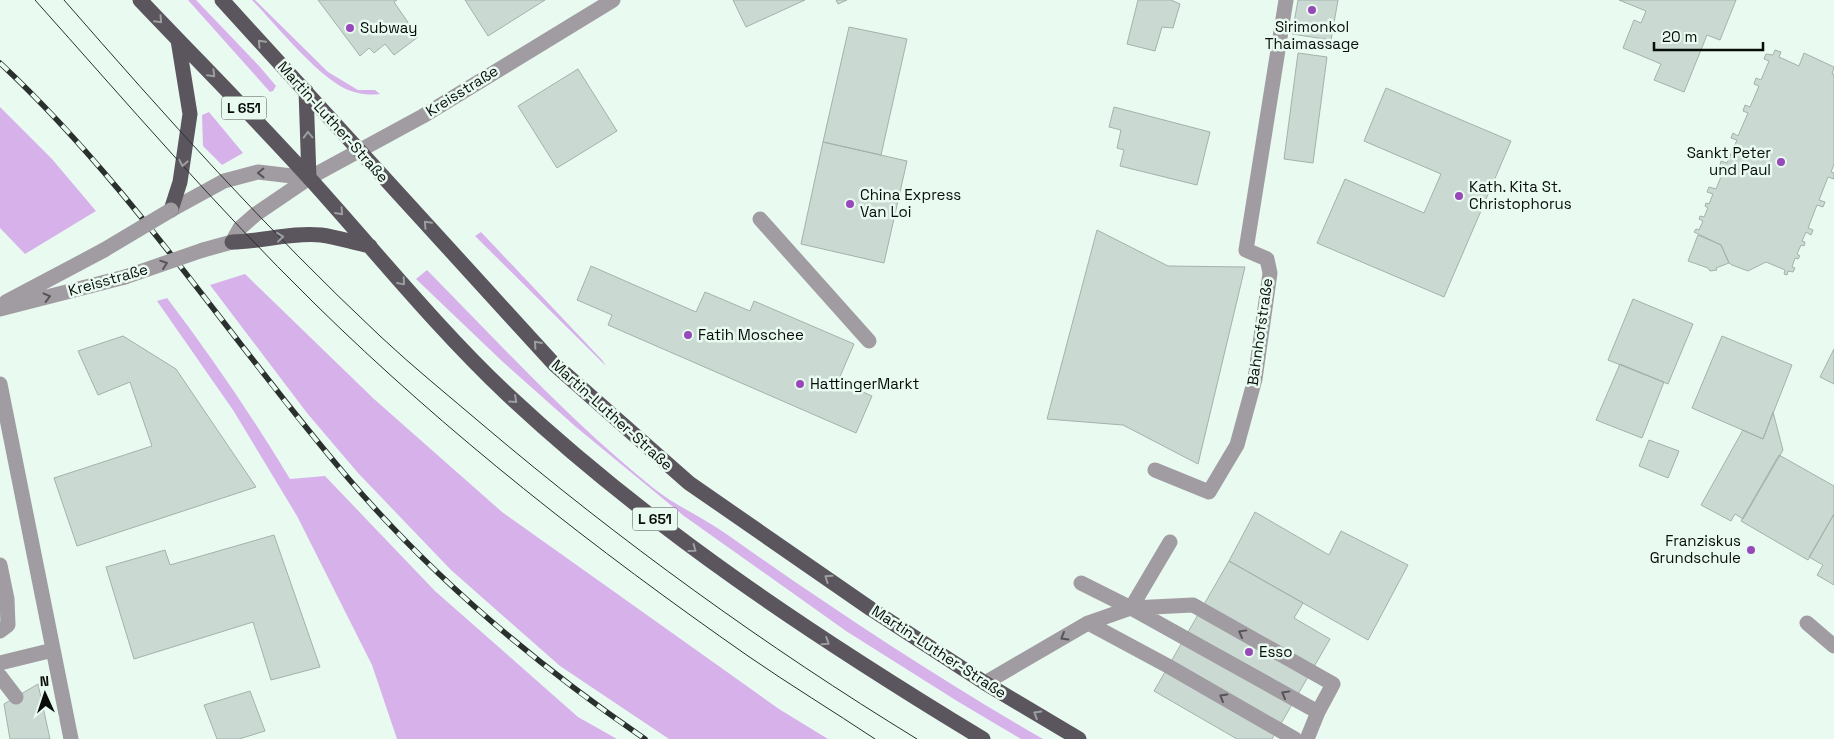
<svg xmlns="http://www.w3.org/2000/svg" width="1834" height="739" font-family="'Space Grotesk',sans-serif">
	<rect width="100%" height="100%" fill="#e9faf1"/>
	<path fill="#d7b2ea" d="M188,0h8l64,67 16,19 -3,5 -3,1z
		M252,0h3l73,72 30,18h17l5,4c-13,2 -27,-1 -38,-7 -28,-15 -67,-63 -90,-87z
		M0,107l52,52 44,52 -71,43 -25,-26z
		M209,112l34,41 -21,12 -19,-19 -1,-31z
		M481,232l121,128 4,6 -131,-130z
		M427,270c73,74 144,152 225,217 22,18 50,30 73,46 103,73 209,143 318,206h-22l-64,-38 -111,-70 -162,-115 -108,-89 -72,-64 -88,-84z
		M245,274l129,125 128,113 277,197 49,30h-159l-109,-73 -109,-96 -93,-97 -51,-60 -97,-128z
		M167,298c44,58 85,118 123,181l35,-3 110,115 143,126 39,22h-220l-25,-74 -75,-149 -64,-106 -76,-109z"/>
	<path fill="#cadad2" stroke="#a3b2aa" d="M318,0h79l-3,2 24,35 -24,18 -9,-11 -11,9 -5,-5 -9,8z
		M465,0h80l-57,36z
		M733,0h72l-59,27z
		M836,0h11l-9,4z
		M1138,0h33l9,4 -7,24 -11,-1 -7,24 -28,-7z
		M1298,0h40l-7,40 -39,-6z
		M1619,0h117l-16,40 -13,-5 -23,57 -30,-12 7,-16 -38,-16 11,-28 7,3 5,-12z
		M849,27l58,12 -26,116 -58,-13z
		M1775,50l6,2 -2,5 20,9 5,-13 30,14 -2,7h2v90l-3,8 3,1v6l-6,-2 -9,23 6,2 -2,5 -6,-2 -9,23 5,2 -2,5 -5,-3 -4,9 3,1 -1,4 -3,-1 -4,9 3,2 -2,3 -3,-1 -3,9 3,1 -2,4 -5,-1 -1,4 -3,-1 1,-4 -19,-8 -18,9 -16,-6 -3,-2 -8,-18 -27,-13 2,-3 3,1 4,-9 -4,-2 1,-3 4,1 4,-9 -3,-2 1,-3 3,1 4,-10 -6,-2 2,-5 7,2 9,-22 -5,-2 1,-4 6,2 10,-23 -6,-2 2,-5 5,3 10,-23 -5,-2 2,-6 5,2 9,-21 -5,-2 2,-6 5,2 8,-19 -5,-2 2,-5 7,1z
		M1298,53l29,4 -14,106 -29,-4z
		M578,69l39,62 -60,37 -39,-62z
		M1386,88l125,53 -67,156 -127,-54 28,-64 79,34 17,-39 -77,-33z
		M1114,107l96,25 -13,53 -77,-19 4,-16 -7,-2 4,-18 -12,-3z
		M823,142l84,19 -23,102 -83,-19z
		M1097,230l71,36 77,1 -47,197 -75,-39 -76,-6z
		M1698,235l23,10 8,18 -13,5 1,2 -7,1 -2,-3 -20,-7z
		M591,266l105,46 9,-20 45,19 4,-10 100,43 -16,37 34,15 -16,37 -248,-108 4,-10 -35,-15z
		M1633,299l60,25 -25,60 -60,-24z
		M123,336l53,33 80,118 -179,59 -23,-68 98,-32 -22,-64 -32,13 -20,-44z
		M1722,336l70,29 -29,74 -71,-31z
		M1834,349v35l-14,-7z
		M1620,364l44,18 -22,56 -46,-18z
		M1773,412l10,38 -40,69 -8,-5 -4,7 -30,-16 42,-75 20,9z
		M1649,440l30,11 -11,27 -29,-12z
		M1779,455l55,31v28l-26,46 -67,-39z
		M1255,512l74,43 12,-24 67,34 -40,75 -139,-79z
		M1834,514v71l-17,-10 6,-10 -14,-8z
		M274,535l46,132 -49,13 -18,-58 -119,37 -28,-92 59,-17 5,15z
		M1229,561l74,42 -9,15 36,21 -58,100h-35l-83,-48z
		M38,684l12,55h-40l-6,-35z
		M250,691l15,40 -26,8h-22l-13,-34z"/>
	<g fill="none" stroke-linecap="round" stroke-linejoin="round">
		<path stroke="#a09ca2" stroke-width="15" d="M760,219l109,122
			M0,384l71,355
			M1155,470l54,22 28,-47 18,-66 15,-106 -3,-14 -21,-9 40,-250
			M0,565l7,34 1,26 -8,6
			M1081,583l50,25 39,-66
			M1132,608l61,-3 140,79 -15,28
			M1088,623l80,43 127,73
			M1807,623l27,23
			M0,663l53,-13
			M0,676l16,21
			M985,683l103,-60 43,-15 187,104 -11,27"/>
		<path stroke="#a09ca2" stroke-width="15" d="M171,210l53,-29 34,-9 51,6
			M203,250l29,-8 8,-14 16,-14 53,-36 114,-62 190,-116
			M6,302l98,-52
			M0,309l125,-32"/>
		<path stroke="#5b555e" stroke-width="15" d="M140,0c57,60 116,119 172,181 64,71 125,147 195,213 144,135 308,243 476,345
			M222,0l332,364 135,119 182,126 114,74 94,56
			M306,91l3,87
			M171,210l9,-28 10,-68 -12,-74
			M232,242c29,0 59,-10 89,-7 16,2 33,8 49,11"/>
		<path stroke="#2a302d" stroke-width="1" d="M35,0c92,103 181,207 279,303 132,130 282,247 434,353 42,29 85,55 127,83
			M64,0c101,116 203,230 316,336 33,31 69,60 103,89 137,116 282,221 434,314"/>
		<defs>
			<path id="rail" d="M0,63c133,124 230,277 348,415 85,100 189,187 297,261"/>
		</defs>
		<use href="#rail" stroke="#2a302d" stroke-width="5.5"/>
		<use href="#rail" stroke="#e9faf1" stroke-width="4" stroke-dasharray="11" stroke-linecap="butt"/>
		<path stroke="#a09ca2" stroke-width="15" d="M104,250l67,-40
			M125,277l78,-27"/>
	</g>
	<defs><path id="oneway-chevron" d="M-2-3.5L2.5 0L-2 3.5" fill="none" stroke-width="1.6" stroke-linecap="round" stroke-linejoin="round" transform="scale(1.25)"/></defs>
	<g stroke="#9b9fa0">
		<use href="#oneway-chevron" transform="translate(159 20) rotate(47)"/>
		<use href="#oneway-chevron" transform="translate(261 43) rotate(-133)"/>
		<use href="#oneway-chevron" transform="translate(212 74) rotate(45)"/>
		<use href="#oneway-chevron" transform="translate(308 135) rotate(-92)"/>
		<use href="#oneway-chevron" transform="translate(183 163) rotate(100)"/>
		<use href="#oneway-chevron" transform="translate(340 212) rotate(48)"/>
		<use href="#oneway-chevron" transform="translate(427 224) rotate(-133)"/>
		<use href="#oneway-chevron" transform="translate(280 237) rotate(-6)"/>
		<use href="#oneway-chevron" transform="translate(402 282) rotate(49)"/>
		<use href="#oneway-chevron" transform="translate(537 344) rotate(-132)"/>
		<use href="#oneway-chevron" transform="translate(514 400) rotate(42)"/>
		<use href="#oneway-chevron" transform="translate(693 549) rotate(36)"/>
		<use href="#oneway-chevron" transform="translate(828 578) rotate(-145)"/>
		<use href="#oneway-chevron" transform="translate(826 642) rotate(33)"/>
		<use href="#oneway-chevron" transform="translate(1037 714) rotate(-149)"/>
	</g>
	<g stroke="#545456">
		<use href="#oneway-chevron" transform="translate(261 173) rotate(179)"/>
		<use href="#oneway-chevron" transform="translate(164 264) rotate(-19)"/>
		<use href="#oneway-chevron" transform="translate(47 297) rotate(-14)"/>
		<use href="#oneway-chevron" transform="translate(1242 633) rotate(-151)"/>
		<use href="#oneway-chevron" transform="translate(1064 637) rotate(150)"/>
		<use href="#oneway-chevron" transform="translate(1285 694) rotate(-151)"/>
		<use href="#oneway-chevron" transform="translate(1223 697) rotate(-150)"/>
	</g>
	<g fill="#9749b9" stroke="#e9faf1" stroke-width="2">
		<circle cx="1312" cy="10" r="5"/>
		<circle cx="350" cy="28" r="5"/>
		<circle cx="1781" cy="162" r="5"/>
		<circle cx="1459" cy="196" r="5"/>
		<circle cx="850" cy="204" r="5"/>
		<circle cx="688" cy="335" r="5"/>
		<circle cx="800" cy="384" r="5"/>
		<circle cx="1751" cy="550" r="5"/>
		<circle cx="1249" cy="652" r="5"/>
	</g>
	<g text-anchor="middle" stroke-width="5" stroke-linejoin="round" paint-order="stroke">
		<g fill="#e9faf1" stroke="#4c544f" stroke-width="1">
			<rect x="221.5" y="96.5" width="45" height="23" rx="4"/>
			<rect x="632.5" y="507.5" width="45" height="23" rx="4"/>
		</g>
		<g font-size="14" font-weight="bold" fill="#080d0a">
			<text x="244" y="113">L 651</text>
			<text x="655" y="524">L 651</text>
		</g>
		<g font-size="15" fill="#080d0a" stroke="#e9faf1" text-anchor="start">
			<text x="1312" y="32" text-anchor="middle">Sirimonkol<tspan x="1312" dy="17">Thaimassage</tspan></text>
			<text x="360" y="33">Subway</text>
			<text x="1771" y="158" text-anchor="end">Sankt Peter<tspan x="1771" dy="17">und Paul</tspan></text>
			<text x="1469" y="192">Kath. Kita St.<tspan x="1469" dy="17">Christophorus</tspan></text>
			<text x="860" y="200">China Express<tspan x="860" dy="17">Van Loi</tspan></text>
			<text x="698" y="340">Fatih Moschee</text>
			<text x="810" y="389">HattingerMarkt</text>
			<text x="1741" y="546" text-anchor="end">Franziskus<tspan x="1741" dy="17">Grundschule</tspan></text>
			<text x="1259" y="657">Esso</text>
		</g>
		<g font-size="15" fill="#080d0a" stroke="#e9faf1">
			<text transform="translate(462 91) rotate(-32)" y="5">Kreisstraße</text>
			<text transform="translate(333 122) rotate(48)" y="5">Martin-Luther-Straße</text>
			<text transform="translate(108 280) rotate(-16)" y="5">Kreisstraße</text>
			<text transform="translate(1260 332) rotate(-82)" y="5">Bahnhofstraße</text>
			<text transform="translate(612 415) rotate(42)" y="5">Martin-Luther-Straße</text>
			<text transform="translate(939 652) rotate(33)" y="5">Martin-Luther-Straße</text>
		</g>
	</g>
	<g transform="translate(45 694) rotate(357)" stroke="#e9faf1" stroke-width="4" paint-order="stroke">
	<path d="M0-4L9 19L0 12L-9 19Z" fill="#080d0a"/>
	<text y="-8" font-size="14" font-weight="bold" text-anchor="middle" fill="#080d0a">N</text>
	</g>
	<path d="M1654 42v8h109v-8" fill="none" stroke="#080d0a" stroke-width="2.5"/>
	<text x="1662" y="42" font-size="15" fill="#080d0a" stroke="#e9faf1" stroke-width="4" paint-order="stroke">20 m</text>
</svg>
